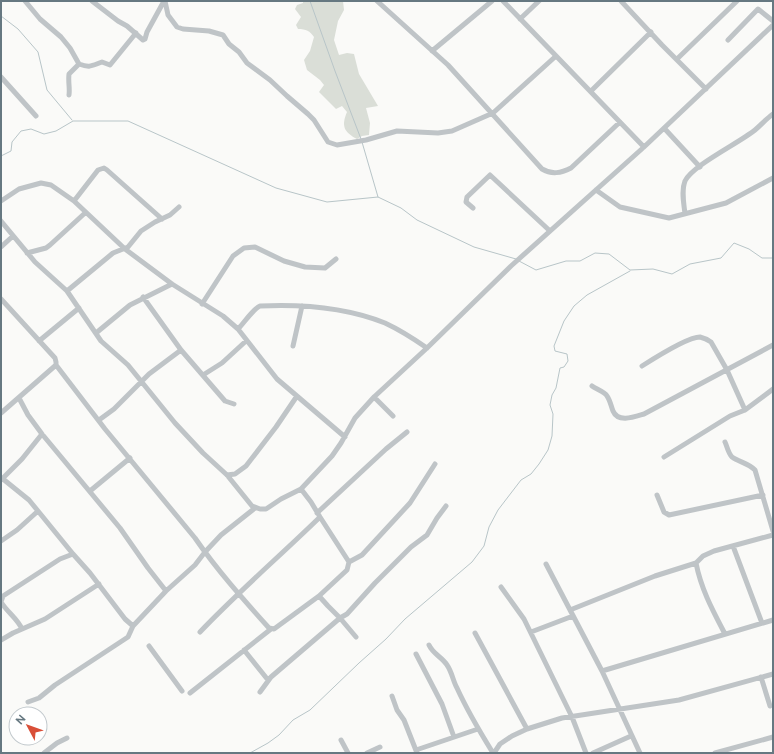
<svg xmlns="http://www.w3.org/2000/svg" width="774" height="754" font-family="Raleway,sans-serif">
	<rect width="100%" height="100%" fill="#fafaf8"/>
	<path fill="#daded7" d="M303,1h40l1,9 -6,11 -4,19 5,15 8,-2 7,1 5,20 19,32 -12,2 4,15 -1,12 -7,1 -5,3c-13,-7 -16,-13 -10,-27l-5,-6 -6,3 -17,-17 5,-7 -4,-5 -13,-10 -3,-10 6,-9 4,-14c-4,-6 -8,-8 -16,-8l-2,-4 5,-8 -6,-8 2,-4 6,-2z"/>
	<g fill="none" stroke-linecap="round" stroke-linejoin="round">
		<path stroke="#b8c5c8" stroke-width="1" d="M310,1l25,70 26,68
			M1,16l17,13 20,23 9,38 25,30
			M362,142l16,55
			M1,156l10,-5 1,-9 9,-11 10,-2 13,5 12,-3 17,-10h55l148,67 51,14 51,-5 23,11 16,12 57,27 42,12
			M519,261l17,9 30,-9h14l15,-8 14,1 21,16 23,-1 19,5 18,-10 31,-6 13,-15 15,6 13,9h11
			M250,753l18,-10 11,-8 14,-15 17,-10 49,-47 27,-24 19,-20 67,-57 12,-16 5,-19 9,-17 23,-30 10,-6 8,-10 9,-14 4,-14 1,-22 -3,-9 2,-10 4,-7 4,-20 4,-1 4,-6 -1,-7 -12,-3 -1,-5 10,-25 10,-15 13,-11 43,-24"/>
		<path stroke="#bfc4c7" stroke-width="5" d="M25,1l15,18 21,18 9,11 9,16c11,4 12,2 23,-2l8,3 26,-32
			M92,1l26,20 9,5 16,14 2,-1 2,-7 17,-31
			M165,1l3,14 9,12 6,2 26,2 14,4 6,9 10,8 8,11 23,17 17,16 21,18 6,6 14,22 9,3 29,-5 31,-9 41,2 14,-2 41,-18 63,-57
			M377,1l71,64 94,104c10,6 19,4 29,-1l49,-46
			M503,1l141,146
			M621,1l41,44 44,44
			M520,19l19,-18
			M728,40l30,-31 15,12
			M432,51l60,-50
			M677,59l60,-58
			M1,77l35,39
			M591,91l60,-59
			M69,95c1,-7 -1,-13 0,-21l10,-10
			M664,128l36,39
			M596,190l24,17 49,11 57,-15 47,-25
			M1,201l18,-12 22,-6 10,2 23,16 51,48 47,35 51,32 15,13c6,-6 15,-20 22,-23 42,-2 85,1 125,17 15,7 29,16 42,25
			M74,201l24,-31 6,-2 3,2 55,49
			M473,208l-7,-6 1,-5 23,-22 60,56
			M685,214c-1,-10 -4,-23 0,-33 8,-16 54,-38 70,-51 6,-5 11,-11 18,-16
			M1,221l34,41 32,29 34,50 27,24 47,58 28,30 24,22 25,31 8,3h6l15,-10 20,-10 31,-33 9,-13 14,-25 19,-21 19,19
			M1,247l12,-11
			M27,253l19,-5 4,-3 35,-32
			M67,291l46,-38 15,-6 13,-16 14,-9 15,-7 9,-8
			M143,297l38,53
			M1,299l54,59 1,4v3l49,64 90,109c22,32 48,61 74,90l5,1 45,-33
			M202,304l31,-48 11,-8 11,-1 29,14 21,6 20,1 11,-9
			M238,329l39,50 68,58
			M96,333l34,-28 42,-21
			M39,341l40,-33
			M293,346l9,-40
			M642,366c11,-7 46,-29 58,-29 4,1 8,3 11,5l16,28 18,40 -15,6 -66,41
			M203,375l19,-12 24,-22
			M592,386c4,3 13,6 15,10 3,4 4,10 6,15 5,12 21,6 31,3l129,-69
			M374,397l53,-49 84,-82 133,-119 129,-122
			M19,398l9,17 14,19 78,94 28,40 18,23
			M745,410l28,-21
			M1,413l55,-48
			M99,420l15,-11 35,-35 32,-24 44,51 9,3
			M725,442c2,4 3,11 7,15 7,5 16,6 23,13l18,61
			M227,475l8,-1 11,-8 30,-39 21,-31
			M1,480l21,-21 20,-25
			M301,489l10,13 9,15 29,45 -2,8 -28,26 9,10 12,12 7,-4 28,-31 36,-36 16,-12 10,-17 9,-12
			M90,491l40,-33
			M657,495l7,17 5,3 94,-20
			M38,511l35,43 17,19 35,46 8,7 33,-35 29,-26 10,-13 16,-17 34,-27
			M317,513l69,-64 21,-17
			M1,541l16,-11 21,-19 -9,-11 -26,-21
			M733,546l29,77
			M349,562l13,-7 48,-52 25,-39
			M696,563c5,26 17,48 29,71
			M546,564l56,107 38,82
			M501,587l23,32 48,98 14,36
			M570,610l85,-34 41,-13 7,-7 11,-5 59,-16
			M22,629c-5,-11 -15,-17 -21,-27l2,-6 57,-37 13,-5
			M200,632c38,-40 80,-76 120,-115
			M531,632l42,-16
			M475,633l52,96
			M1,640l12,-7 32,-14 54,-35
			M429,645c4,9 13,12 18,20 5,7 6,16 10,23 10,22 23,44 36,65
			M149,646l33,45
			M244,650l24,30
			M416,654l26,50 12,33
			M602,671l171,-51
			M761,677l9,29
			M260,692l11,-15 69,-59 16,19
			M190,693l81,-64
			M392,696l5,14 7,10 13,33
			M28,702l11,-4 16,-13 73,-48 5,-11
			M341,740l7,13
			M416,750l62,-21
			M44,753l13,-10 10,-5
			M367,753l13,-6
			M494,753l6,-9 12,-8 15,-7 35,-11 117,-18 94,-26
			M593,753l38,-17
			M715,753l58,-16"/>
	</g>
	<rect width="774" height="754" fill="none" stroke="#667881" stroke-width="4"/>
	<g transform="translate(28 726) rotate(311)"><circle r="19" fill="#ffffff" stroke="#c2c9cd"/>
	<path d="M0-3L7 15L0 10L-7 15Z" fill="#d94f38"/>
	<text y="-6" font-size="11" font-weight="bold" text-anchor="middle" fill="#667881">N</text>
	</g>
</svg>
